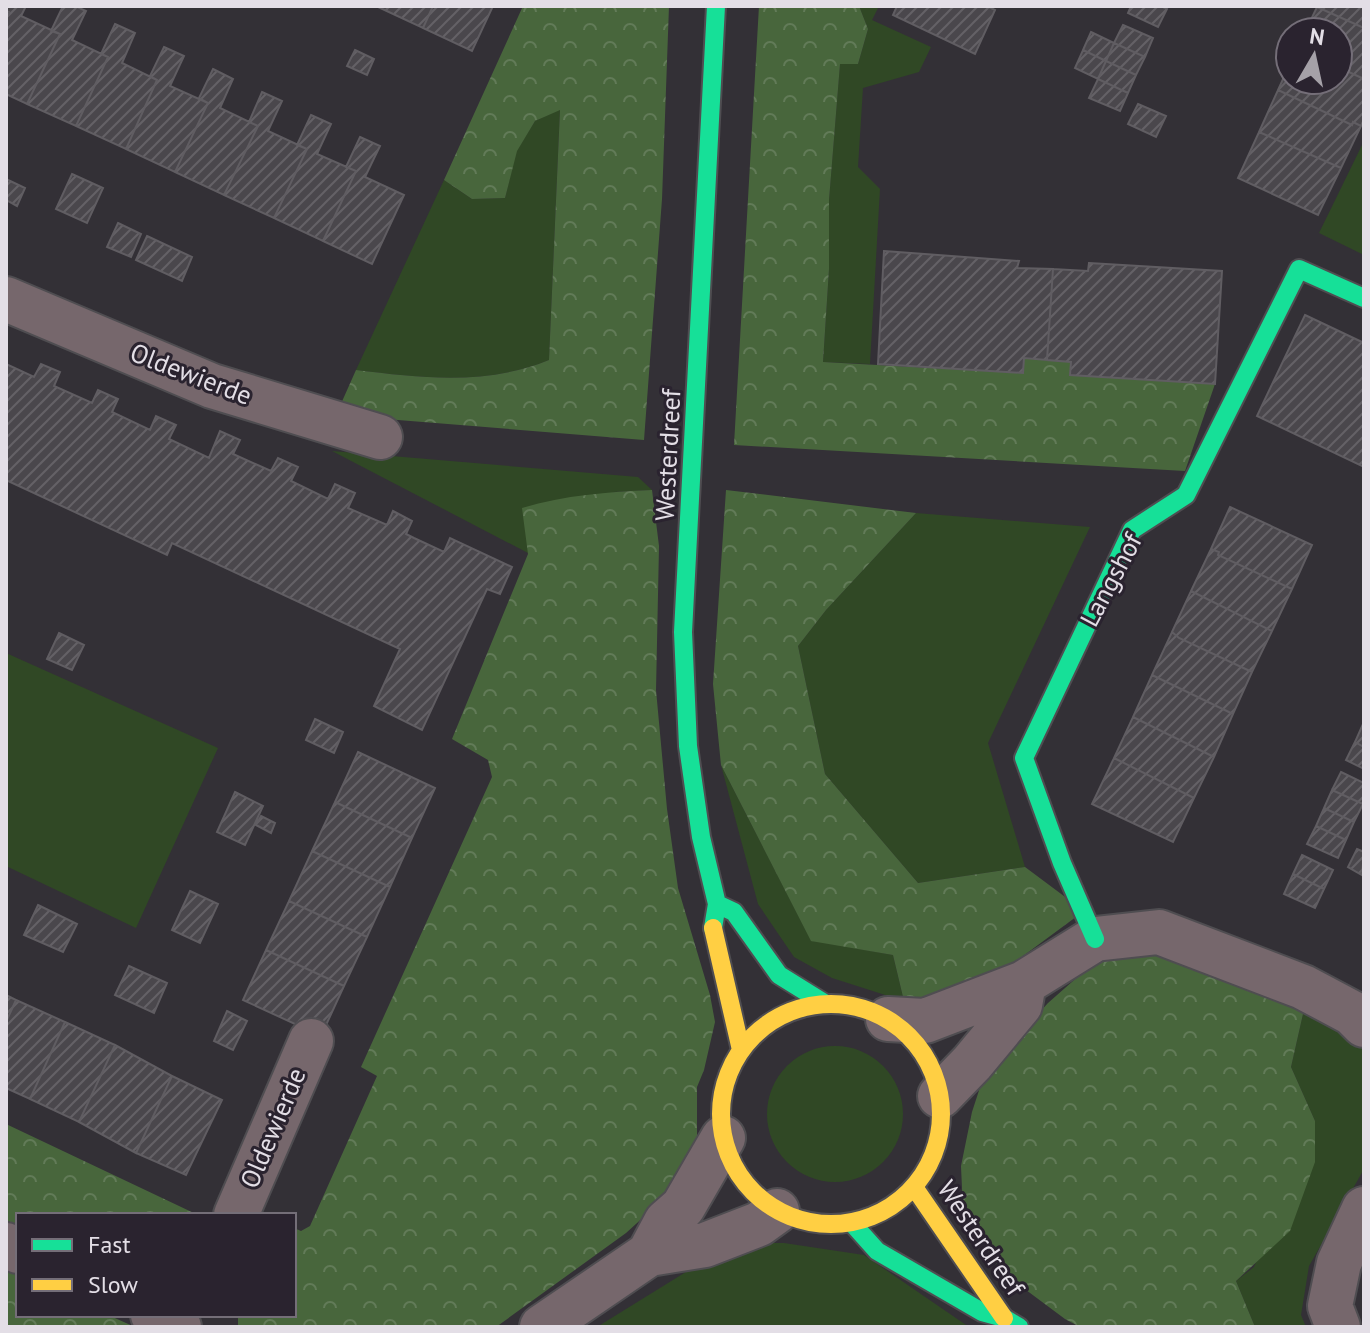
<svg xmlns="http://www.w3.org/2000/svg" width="1370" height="1333" font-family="'PT Sans',sans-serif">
	<defs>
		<pattern id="forest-crowns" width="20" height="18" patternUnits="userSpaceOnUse" patternTransform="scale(2)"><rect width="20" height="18" fill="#48663c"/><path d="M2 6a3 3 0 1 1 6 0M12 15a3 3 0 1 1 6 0" fill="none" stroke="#627b58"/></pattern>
		<pattern id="building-hatch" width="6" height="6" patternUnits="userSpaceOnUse" patternTransform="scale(2)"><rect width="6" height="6" fill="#4a474c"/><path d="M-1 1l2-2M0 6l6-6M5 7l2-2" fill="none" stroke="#646166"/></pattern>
	</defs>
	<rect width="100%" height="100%" fill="#333036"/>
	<path fill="#304825" d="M859,6h20l-7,14 59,27 -12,25 -56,16 -5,79 22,22 -10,175 -47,-2 6,-93v-69l11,-137 18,1 10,-35z
		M560,109l-11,251c-64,26 -127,18 -193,10l88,-190 28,19 33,-1 11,-47 19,-30z
		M1364,141v114l-45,-22z
		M332,451l306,26 14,13 -38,2 -86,61z
		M916,513l174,14 -102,216 37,124 -107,16 -93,-109 -27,-128 28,-36z
		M6,653l212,95 -82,180 -130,-62z
		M721,765l90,175 82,15 11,46 -72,-23 -38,-21 -36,-53z
		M1305,1005l53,36 6,12v116l-55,97 -8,49 5,12h-51l-19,-46 18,-14 61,-146 -24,-54z
		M767 1114a68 68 0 1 1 136 0a68 68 0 1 1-136 0Z
		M741,1243h43l80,12 105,72h-372l105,-65z"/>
	<path fill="url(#forest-crowns)" d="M523,6h146l-7,193 -18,241 -308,-25 20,-45c66,8 129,16 193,-10l11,-250 -25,11 -18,30 -12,47 -33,1 -28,-19z
		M759,6h100l9,23 -10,35h-18l-11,136v69l-6,93 199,11 2,-15 47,4 -1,13 145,9 -30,87 -451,-26z
		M652,490l7,56 -3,144 11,119 11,79 32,107 5,27 -11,48 -7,17v54l-4,22 -34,40 -33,30 -130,94h-258v-12h56v-87l7,3 9,-5 67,-150 -16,-9 131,-290 -4,-17 -36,-21 76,-185 -6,-46c44,-13 85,-16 130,-18z
		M726,490l190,23 -90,97 -28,36 27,128 93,109 107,-16 59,44 -99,73 -81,17 -11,-46 -82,-14 -90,-176 -8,-81z
		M1150,949l155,56 -14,62 24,54v41l-25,69 -54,50 19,46h-175l-15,-8 -66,-49 -36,-60 -2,-44 11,-54 13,-40 63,-69 42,-37 35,-16z
		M6,1124l192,91h-180v11l-12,-6z
		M6,1268l12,6v41h90l27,12h-129z"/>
	<path fill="url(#building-hatch)" stroke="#605d62" stroke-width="2" d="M6,6h20l-5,10 39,18 -33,70 -21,-10v-74l3,-8 -3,-1z
		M63,6h12l11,5 -14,29 36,17 -32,69 -49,-22 33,-70 -9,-3z
		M376,6h57l-10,22z
		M433,6h60l-21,45 -49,-23z
		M897,6h90l8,4 -20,44 -82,-39z
		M1131,6h30l6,3 -9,18 -30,-14z
		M1364,6v22l-47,-21v-1z
		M1317,7l47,21v51l-26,-12v-35h-33z
		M115,24l20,9 -13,30 35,17 -31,69 -50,-23 32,-69 -7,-3z
		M1123,25l30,13 -8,19 -31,-14z
		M1091,32l23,11 -8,18 -23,-11z
		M1114,43l31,14 -9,18 -30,-14z
		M164,47l20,9 -14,30 38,17 -33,69 -49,-23 31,-69 -7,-4z
		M355,50l19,9 -7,16 -20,-9z
		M1083,50l23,11 -8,18 -23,-11z
		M1106,61l30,14 -8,18 -30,-14z
		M1290,64v16h48v-13l26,12v40l-3,7 -8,-4 -1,3 -74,-35z
		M213,69l20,10 -13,29 38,18 -34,69 -49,-23 33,-69 -9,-5z
		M1098,79l30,14 -8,18 -31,-13z
		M1278,90l74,35 1,-3 8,4 -20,42 -82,-36z
		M262,92l20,9 -14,30 39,18 -33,69 -50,-23 34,-69 -9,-4z
		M1138,104l28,12 -10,21 -28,-13z
		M311,115l20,9 -14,30 39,17 -33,70 -49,-23 33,-69 -10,-4z
		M1259,132l82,36 -23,47 -80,-37z
		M360,137l20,9 -15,31 39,18 -32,69 -49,-23 33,-70 -10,-4z
		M72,174l31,14 -16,35 -31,-14z
		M6,179l19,9 -8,18 -11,-6z
		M118,223l23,11 -10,23 -24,-10z
		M147,236l45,21 -10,24 -46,-21z
		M884,251l135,10 -2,7 36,1 -6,91 -23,-2 -1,15 -145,-9z
		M1089,263l133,8 -7,113 -145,-9 1,-13 -24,-2 6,-91 35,2z
		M1305,315l59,28v124l-107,-51z
		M6,364l28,13 7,-13 19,8 -6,14 38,17 6,-13 20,9 -6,13 38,18 6,-14 20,9 -7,14 40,19 11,-27 20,9 -7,14 38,17 7,-13 20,9 -7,14 37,18 7,-15 20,9 -7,15 39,17 6,-14 19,10 -6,13 8,4 30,14 6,-14 62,29 -12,27 -13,-5 -65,141 -48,-24 26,-57 -228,-106 -5,12 -161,-75z
		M1230,507l82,38 -20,44 -74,-34 1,-3 -8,-3z
		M1211,549l8,3 -1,3 74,34 -20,42 -81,-40z
		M1191,591l81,40 -20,41 -73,-34 -7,-6z
		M1172,632l7,6 73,34 -19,42 -81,-39z
		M59,633l25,12 -12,25 -25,-11z
		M1152,675l81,39 -19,43 -81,-40z
		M1133,717l81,40 -20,41 -80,-40z
		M315,719l28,13 -9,21 -28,-13z
		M1363,724l1,1v22l-9,-5z
		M1355,742l9,5v22l-18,-9z
		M358,752l77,36 -23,50 -77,-36z
		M1114,758l80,40 -21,44 -81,-38z
		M1341,772l23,11 -1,21 -31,-14z
		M1332,790l31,14 -9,18 -30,-14z
		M235,792l28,14 -18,39 -28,-13z
		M335,802l77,36 -22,49 -78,-36z
		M1324,808l30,14 -8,18 -30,-14z
		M261,816l14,7 -4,10 -15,-8z
		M1316,826l30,14 -8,18 -31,-14z
		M1357,849l7,3 -2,23 -14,-8z
		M312,851l78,36 -23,50 -78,-36z
		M1302,855l31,15 -9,19 -31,-15z
		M1293,874l31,15 -9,19 -31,-14z
		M190,891l28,13 -18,39 -28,-13z
		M289,901l78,36 -23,49 -78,-36z
		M38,905l39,19 -14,28 -39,-17z
		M266,950l78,36 -23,50 -78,-36z
		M129,966l38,17 -13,30 -39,-18z
		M6,995l10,5 -10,22z
		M16,1000l49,22 -35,77 -24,-11v-66z
		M227,1011l20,10 -14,29 -19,-9z
		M65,1022l50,23 -36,77 -49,-23z
		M115,1045l57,31 -36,77 -57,-31z
		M172,1076l50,24 -36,75 -50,-22z"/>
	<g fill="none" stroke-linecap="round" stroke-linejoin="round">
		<defs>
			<path id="street" d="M6,299l206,87 168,51
				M888,1019l37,2 99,-38 71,-44 64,-7 144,55 49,26 12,12
				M940,1096l32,-33 48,-58 4,-22
				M236,1215l75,-174
				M6,1245l12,6
				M649,1254l17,-32 17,-15 40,-69
				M153,1315l26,12
				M542,1327l107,-73 56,-9 54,-21 18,-13
				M1338,1327l-8,-21 9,-43 25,-54"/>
			<path id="fast" d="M717,904l17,8 45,63 45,28
				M713,928l4,-24 -16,-67 -13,-91 -5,-114 33,-626
				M1095,939l-33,-76 -38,-105 108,-228 54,-35 113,-226 65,29
				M852,1223l25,28 105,61 22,6 15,9"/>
			<path id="slow" d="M713,928l28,122
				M721 1114a110 110 0 1 1 220 0a110 110 0 1 1-220 0Z
				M914,1187l90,131"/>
		</defs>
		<use href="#street" stroke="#4f4d51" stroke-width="48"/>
		<use href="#fast" stroke="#4f4d51" stroke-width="22"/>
		<use href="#slow" stroke="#4f4d51" stroke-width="22"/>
		<use href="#street" stroke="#76676c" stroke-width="44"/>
		<use href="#fast" stroke="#16e098" stroke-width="18"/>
		<use href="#slow" stroke="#ffcf43" stroke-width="18"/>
	</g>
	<g text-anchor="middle" stroke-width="6" stroke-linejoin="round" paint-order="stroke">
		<g font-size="26" fill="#e3dee6" stroke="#2a232f">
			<text transform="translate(191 374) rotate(21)" y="9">Oldewierde</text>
			<text transform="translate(668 455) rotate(-87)" y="9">Westerdreef</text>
			<text transform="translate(1111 580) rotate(-62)" y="9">Langshof</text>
			<text transform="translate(273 1128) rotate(-67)" y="9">Oldewierde</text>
			<text transform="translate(981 1238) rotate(56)" y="9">Westerdreef</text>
		</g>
	</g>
	<rect width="1370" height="1333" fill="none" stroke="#e3dee6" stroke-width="16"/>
	<rect x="16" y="1213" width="280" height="104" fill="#2a232f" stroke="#746e78" stroke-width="2"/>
	<rect x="32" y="1239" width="40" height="12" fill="#16e098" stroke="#746e78" stroke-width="2"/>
	<text x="88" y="1253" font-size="24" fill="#e3dee6">Fast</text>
	<rect x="32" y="1279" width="40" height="12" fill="#ffcf43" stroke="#746e78" stroke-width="2"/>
	<text x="88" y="1293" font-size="24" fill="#e3dee6">Slow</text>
	<g transform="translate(1314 56) rotate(9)"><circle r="38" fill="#2a232f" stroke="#746e78" stroke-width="2"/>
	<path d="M0-6L14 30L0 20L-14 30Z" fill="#a5a1a8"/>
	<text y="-12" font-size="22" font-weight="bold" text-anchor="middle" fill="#e3dee6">N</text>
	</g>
</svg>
